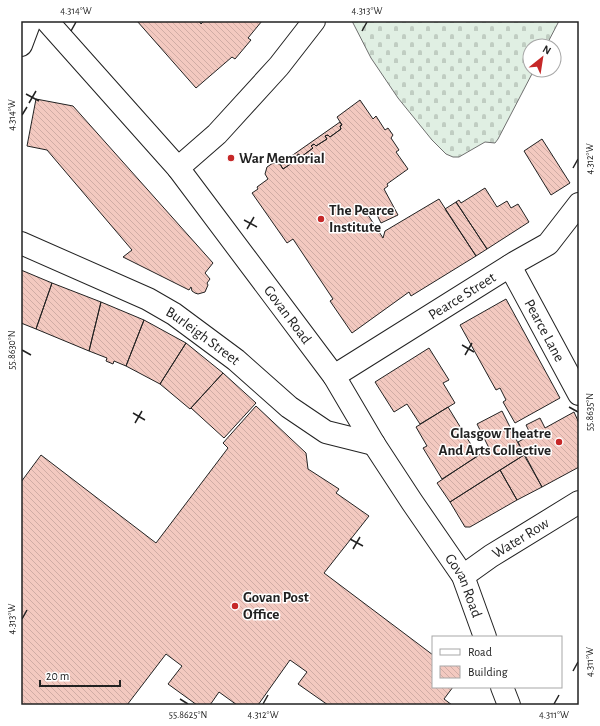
<svg xmlns="http://www.w3.org/2000/svg" width="600" height="726" font-family="'Alegreya Sans',sans-serif">
	<defs>
		<pattern id="cemetery-stones" width="16" height="16" patternUnits="userSpaceOnUse"><rect width="16" height="16" fill="#e0efe3"/><path d="M2 7V4a2 2 0 0 1 4 0v3zM10 15v-3a2 2 0 0 1 4 0v3z" fill="#c0cdc2"/></pattern>
		<pattern id="building-back-hatch" width="6" height="6" patternUnits="userSpaceOnUse"><rect width="6" height="6" fill="#f3c9c0"/><path d="M-1 5l2 2M0 0l6 6M5-1l2 2" fill="none" stroke="#d0aca5"/></pattern>
	</defs>
	<rect width="100%" height="100%" fill="#fff"/>
	<path fill="url(#cemetery-stones)" stroke="#6f6f6f" d="M352,21h207l-13,25h-16v24h4l-36,69 -3,4 -10,-1 -26,15h-6l-7,-3 -14,-14 -34,-42 -27,-40z"/>
	<path fill="url(#building-back-hatch)" stroke="#222" d="M137,21h62l2,3 3,-3h58l-14,17 3,2 -16,19 -3,-2 -36,31z
		M36,99l37,7 140,157 -8,10 5,6 -3,4 1,2 -3,7 -7,2 -3,-1 -3,-2 -1,-4 -2,3 -66,-33 9,-7 -85,-100 -20,-4z
		M360,100l13,19 3,-3 9,14 3,-2 5,7 -2,3 8,12 -3,2 12,17 -21,15 1,2 -4,3 14,26 -17,8 -6,-12 -7,4 15,23 2,-7 54,-32 37,57 -65,40 -2,-4 -57,41 -22,-32 3,-2 -40,-60 -6,4 -35,-50 6,-4 -1,-2 11,-8 -3,-5 2,-7 6,-4 7,1 3,5 15,-10 -2,-3 3,-2 2,3 12,-9 -2,-2 3,-2 2,2 11,-7 -2,-3 3,-1 2,2 11,-8 -1,-3 2,-1 -5,-8z
		M340,122l2,3 -2,1 1,3 -11,8 -2,-2 -3,1 2,3 -11,7 -2,-2 -3,2 2,2 -12,9 -2,-3 -3,2 2,3 -15,10 -3,-5z
		M542,139l28,44 -19,12 -27,-44z
		M485,188l12,19 10,-6 4,7 7,-4 11,18 -42,27 -31,-47 3,-2 2,3z
		M456,202l31,47 -11,7 -31,-47z
		M21,270l31,13 -16,46 -15,-6z
		M52,283l49,19 -12,49 -53,-22z
		M506,299l54,99 -45,25 -12,-21 3,-2 -6,-12 -4,2 -36,-65z
		M101,302l43,18 -18,46 -12,-5 -1,3 -7,-3 1,-3 -18,-7z
		M144,320l42,23 -26,41 -34,-18z
		M186,343l37,30 -33,36 -30,-25z
		M429,348l20,32 -6,3 12,20 -35,21 -13,-20 -13,8 -19,-30z
		M223,373l33,30 -32,35 -33,-30z
		M256,406l50,47 2,16 31,20 -3,4 33,23 -45,57 109,82v32h20l-9,12 8,6h-124l-30,-21 9,-12 -17,-12 -32,45h-21l-18,-13 -9,13h-13l-29,-21 14,-18 -16,-12 -39,51h-106v-223l20,-27 115,88 72,-95 -5,-5z
		M448,407l30,49 -36,23 -19,-31 4,-2 -11,-19z
		M502,411l22,44 -74,47 -13,-19 52,-35 -12,-24z
		M574,412l5,11v44l-37,20 -24,-45 13,-7 -5,-10 14,-7 5,10z
		M524,455l18,32 -25,13 -17,-30z
		M500,470l17,30 -47,27h-5l-15,-25z"/>
	<g fill="none" stroke-linecap="round" stroke-linejoin="round">
		<defs>
			<g id="minor">
				<path id="s1" d="M47,21l131,147 156,208 40,68 38,58 51,74 22,61"/>
				<path d="M21,45l9,-24"/>
				<path d="M178,168l39,-34 62,-68 35,-45"/>
				<path id="s2" d="M21,243l127,56 26,15 62,46 53,47 37,25 48,12"/>
				<path id="s3" d="M510,266l69,128"/>
				<path id="s4" d="M334,376l182,-114 32,-18 31,-40"/>
				<path id="s5" d="M463,576l28,-20 88,-54"/>
				<path d="M502,687l7,18"/>
			</g>
		</defs>
		<use href="#minor" stroke="#222" stroke-width="24"/>
		<use href="#minor" stroke="#fff" stroke-width="22"/>
	</g>
	<path fill="none" stroke="#222" stroke-width="1.5" d="M71,31l5,-9M362,31l5,-9M26,94l13,7M29,103l7,-12M22,115l5,-8M573,168l5,-9M244,220l13,7M247,229l7,-12M462,345l12,7M22,350l9,5M465,355l7,-12M569,407l9,5M133,413l12,7M135,423l7,-12M350,539l13,7M353,549l7,-12M22,619l5,-9M573,671l5,-9M180,699l8,5M263,704l5,-9M554,704l5,-9"/>
	<g fill="#c62828" stroke="#fff" stroke-width="1.5">
		<circle cx="231" cy="158" r="4"/>
		<circle cx="321" cy="219" r="4"/>
		<circle cx="559" cy="442" r="4"/>
		<circle cx="235" cy="606" r="4"/>
	</g>
	<g text-anchor="middle" stroke-width="3" stroke-linejoin="round" paint-order="stroke">
		<g font-size="15" font-weight="bold" fill="#222" stroke="#fff" text-anchor="start">
			<text x="239" y="163">War Memorial</text>
			<text x="329" y="215">The Pearce<tspan x="329" dy="17">Institute</tspan></text>
			<text x="551" y="438" text-anchor="end">Glasgow Theatre<tspan x="551" dy="17">And Arts Collective</tspan></text>
			<text x="243" y="602">Govan Post<tspan x="243" dy="17">Office</tspan></text>
		</g>
		<g font-size="15" fill="#222" stroke="#fff">
			<text dy="5" stroke="none"><textPath href="#s4" startOffset="151">Pearce Street</textPath></text>
			<text dy="5" stroke="none"><textPath href="#s1" startOffset="380">Govan Road</textPath></text>
			<text dy="5" stroke="none"><textPath href="#s3" startOffset="73">Pearce Lane</textPath></text>
			<text dy="5" stroke="none"><textPath href="#s2" startOffset="205">Burleigh Street</textPath></text>
			<text dy="5" stroke="none"><textPath href="#s5" startOffset="69">Water Row</textPath></text>
			<text dy="5" stroke="none"><textPath href="#s1" startOffset="704">Govan Road</textPath></text>
		</g>
	</g>
	<rect width="600" height="726" fill="none" stroke="#ffffff" stroke-width="44"/>
	<rect x="432" y="636" width="130" height="52" fill="#ffffff" stroke="#a7a7a7"/>
	<rect x="440" y="649" width="20" height="6" fill="#ffffff" stroke="#a7a7a7"/>
	<text x="468" y="656" font-size="12" fill="#222222">Road</text>
	<rect x="440" y="666" width="20" height="12" fill="url(#building-back-hatch)" stroke="#a7a7a7"/>
	<text x="468" y="676" font-size="12" fill="#222222">Building</text>
	<g transform="translate(542 58) rotate(30)"><circle r="19" fill="#ffffff" stroke="#a7a7a7"/>
	<path d="M0-3L7 15L0 10L-7 15Z" fill="#c62828"/>
	<text y="-6" font-size="11" font-weight="bold" text-anchor="middle" fill="#222222">N</text>
	</g>
	<path d="M40 680v6h80v-6" fill="none" stroke="#222222" stroke-width="2"/>
	<text x="46" y="680" font-size="12" fill="#222222" stroke="#ffffff" stroke-width="3" paint-order="stroke">20 m</text>
	<rect x="22" y="22" width="556" height="682" fill="none" stroke="#222" stroke-width="1.5"/>
	<g font-size="10" text-anchor="middle" fill="#222">
		<text x="76" y="14">4.314°W</text>
		<text x="367" y="14">4.313°W</text>
		<text transform="translate(11 115) rotate(-90)" y="4">4.314°W</text>
		<text transform="translate(589 159) rotate(-90)" y="4">4.312°W</text>
		<text transform="translate(11 350) rotate(-90)" y="4">55.8630°N</text>
		<text transform="translate(589 412) rotate(-90)" y="4">55.8635°N</text>
		<text transform="translate(11 619) rotate(-90)" y="4">4.313°W</text>
		<text transform="translate(589 662) rotate(-90)" y="4">4.311°W</text>
		<text x="188" y="718">55.8625°N</text>
		<text x="263" y="718">4.312°W</text>
		<text x="554" y="718">4.311°W</text>
	</g>
</svg>
